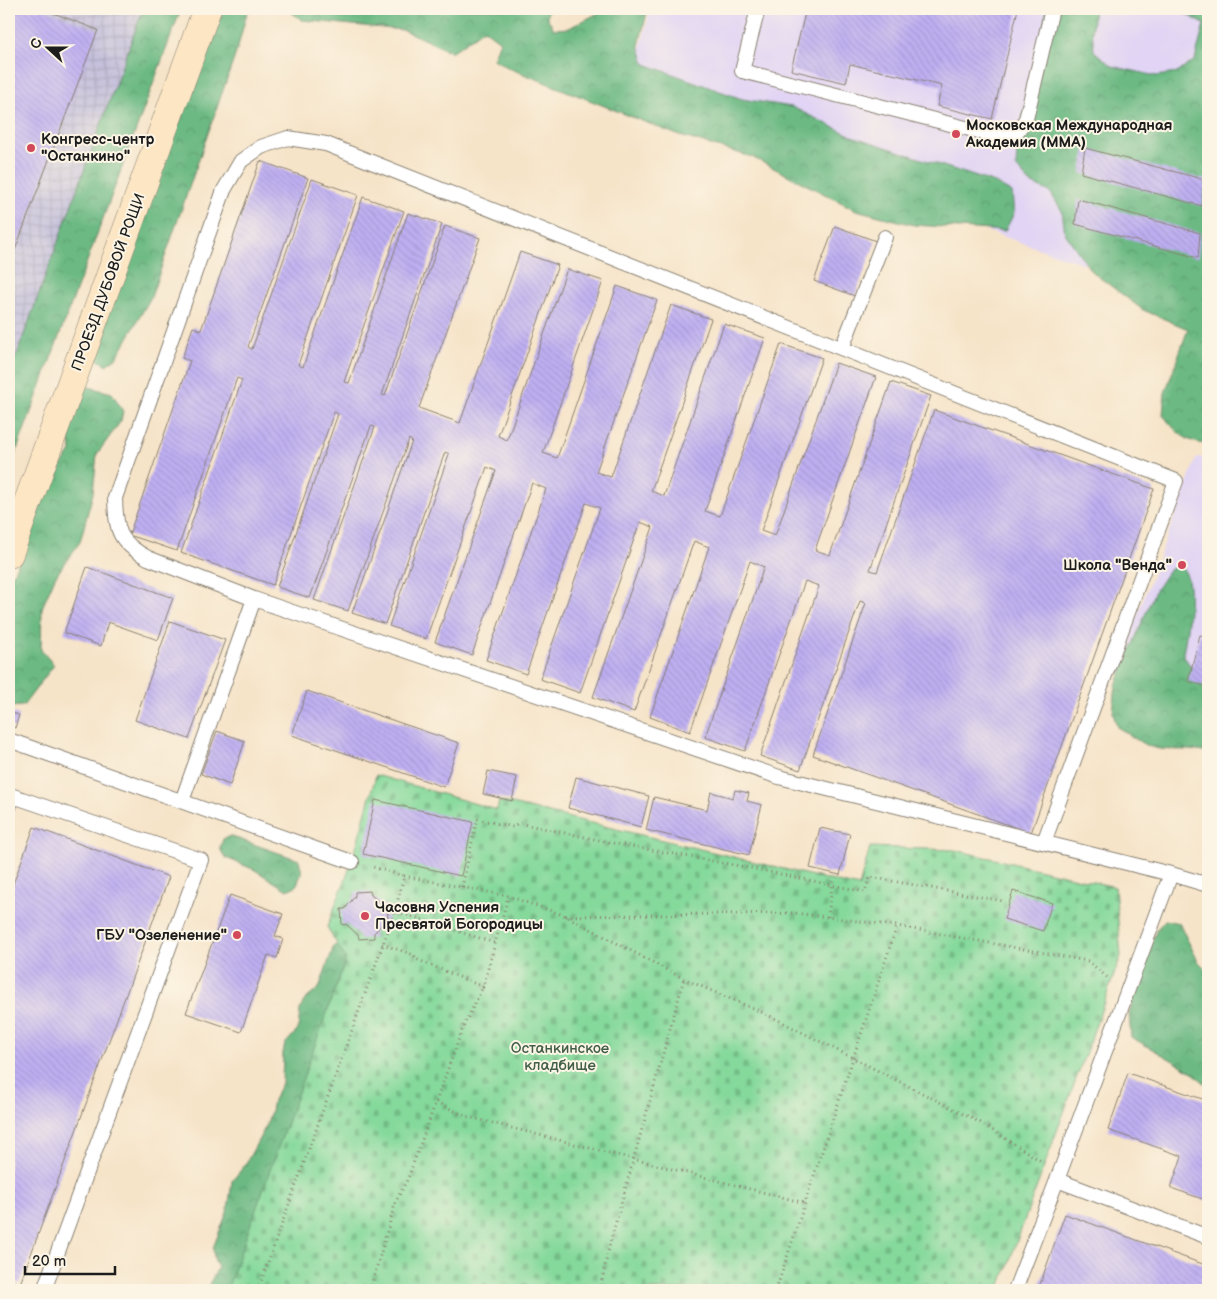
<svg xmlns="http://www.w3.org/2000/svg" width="1217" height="1299" font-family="'Balsamiq Sans',sans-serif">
	<defs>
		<pattern id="industrial-grid" width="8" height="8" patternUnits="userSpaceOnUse" patternTransform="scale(1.25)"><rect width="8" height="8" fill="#c5c0db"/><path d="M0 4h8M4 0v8" fill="none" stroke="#a9a4bb"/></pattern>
		<pattern id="forest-crowns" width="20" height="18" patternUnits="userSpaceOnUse" patternTransform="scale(1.25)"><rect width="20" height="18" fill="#6cb983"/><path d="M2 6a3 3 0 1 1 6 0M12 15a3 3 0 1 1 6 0" fill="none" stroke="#5d9e71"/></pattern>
		<pattern id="cemetery-stones" width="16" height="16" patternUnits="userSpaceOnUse" patternTransform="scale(1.25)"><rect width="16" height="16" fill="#85d99b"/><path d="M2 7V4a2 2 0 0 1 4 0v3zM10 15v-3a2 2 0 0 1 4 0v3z" fill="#72ba85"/></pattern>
		<pattern id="building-back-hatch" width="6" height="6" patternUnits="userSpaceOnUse" patternTransform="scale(1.25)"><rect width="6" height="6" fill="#beaff2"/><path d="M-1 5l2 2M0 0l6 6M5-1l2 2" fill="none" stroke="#a396cf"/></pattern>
	</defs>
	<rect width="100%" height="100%" fill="#fcf5e5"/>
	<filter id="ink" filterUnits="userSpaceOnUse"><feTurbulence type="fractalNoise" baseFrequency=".02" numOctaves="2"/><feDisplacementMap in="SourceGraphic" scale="10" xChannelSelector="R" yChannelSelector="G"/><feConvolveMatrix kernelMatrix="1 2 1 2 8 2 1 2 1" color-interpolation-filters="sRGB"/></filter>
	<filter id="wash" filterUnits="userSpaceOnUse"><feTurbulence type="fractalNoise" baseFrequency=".0096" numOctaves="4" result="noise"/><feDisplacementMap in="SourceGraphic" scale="20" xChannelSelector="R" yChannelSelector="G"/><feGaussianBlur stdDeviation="1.12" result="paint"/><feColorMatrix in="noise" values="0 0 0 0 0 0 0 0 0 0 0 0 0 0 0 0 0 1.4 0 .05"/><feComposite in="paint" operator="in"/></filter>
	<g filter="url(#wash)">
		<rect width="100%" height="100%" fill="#f6e4c9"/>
		<path fill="#e1d4f4" d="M651,9h557v152l-13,141 -571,-195z
			M1197,457l11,2v234l-92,-22z"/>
		<path fill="url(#industrial-grid)" d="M9,9h146l-146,400z"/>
		<path fill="url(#forest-crowns)" stroke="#446a50" d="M143,9h38l-172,462v-95z
			M223,9h25l-11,41 -86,247 -34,60 -11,8 -12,-8 5,-26z
			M287,9h261l-1,8 7,12 15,-1 37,-19h42l-9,36 6,19 97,35 50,8 60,29 143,47 17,10 2,20 -9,18 -91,-6 -58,-15 -104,-53 -72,-21 -169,-67 -18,-10 7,-18 -16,-12 -32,23 -49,-22 -101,-10z
			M1047,9h47l-2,20 2,22 18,15 44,10 21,-3 18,-13 9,-36 -22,-12 -17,-3h43v435c-22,-1 -32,-12 -45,-29l2,-22 23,-64 -45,-19 -52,-39 -26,-38 -3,-22 -12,-19 -20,-9 -14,-16 1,-21z
			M85,386l27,7 11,18 -2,10 -24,33 -4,39 -13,49 -25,35 -13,31 -1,42 13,15 -31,41 -14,1v-124l12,-27 13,-50 37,-55 -2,-17 4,-35z
			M1181,565c2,4 6,9 7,14 4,23 -1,52 -5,75l16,27 9,4v69c-18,-8 -38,-1 -57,-7 -12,-4 -23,-14 -34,-20l-4,-14 3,-28 38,-92 15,-23z
			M230,836l69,24 3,13 -6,13 -9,4 -32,-20 -31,-13 -4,-9 3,-9z
			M1165,920l14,3 19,38 10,10v115l-17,-15 -60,-34 -2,-23 18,-60 10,-25z
			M343,942l9,4 -119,344h-27l12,-22 -4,-10 -1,-10 15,-38 4,-29 13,-16 21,-39 5,-15 2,-11 9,-17 1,-30 2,-9 13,-14 2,-20 4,-9 15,-13 15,-42z"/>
		<path fill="url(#cemetery-stones)" stroke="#507a5c" d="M376,775l121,35 2,-9 360,86 11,-40 85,3 160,37 6,69 -122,334h-772l119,-331 -19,-32 25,-65z"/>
		<g id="blocks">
			<path fill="url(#building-back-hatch)" d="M9,9h34l55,21 -89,236z
				M806,9h212l-26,110 -55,-13 5,-20 -12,-3 -80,-19 -4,19 -55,-13z
				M1085,148l121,32 -4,26 -121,-33z
				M260,161l48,17 -60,169 4,2 60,-170 46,16 -60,170 5,2 60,-170 41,14 -60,171 5,1 59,-170 34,11 -60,171 3,1 60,-170 35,12 -61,170 41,15 60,-171 38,13 -60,171 9,4 60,-171 36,12 -60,172 14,5 60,-172 40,14 -61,172 15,5 60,-172 40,14 -60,172 13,5 60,-172 41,14 -60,173 15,5 61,-172 41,14 -61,173 14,5 61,-173 40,14 -61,173 15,5 61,-173 40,14 -61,174 7,2 57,-162 220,79 -123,344 -218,-78 53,-152 -6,-2 -60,169 -40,-14 59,-170 -14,-5 -60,170 -40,-14 59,-170 -14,-6 -60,171 -40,-15 59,-170 -15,-6 -60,171 -41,-15 60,-170 -13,-5 -60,171 -40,-14 60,-171 -14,-5 -60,171 -40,-14 60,-171 -14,-6 -60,172 -37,-13 61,-171 -9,-4 -61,172 -37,-13 60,-172 -4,-2 -60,172 -33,-11 60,-172 -3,-2 -61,172 -34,-11 61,-173 -4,-1 -61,172 -33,-11 61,-173 -4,-2 -61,173 -92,-32 61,-173 -5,-2 -60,173 -48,-16 61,-174 -8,-3 11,-31 8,3z
				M1078,199l122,34 -2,25 -123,-34z
				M835,226l41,15 -21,55 -41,-15z
				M87,567l86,31 -15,42 -50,-18 -7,24 -37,-13z
				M170,621l55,19 -36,99 -54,-19z
				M1200,635l8,2v50l-20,-6z
				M307,691l152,52 -15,44 -152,-52z
				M9,712l10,3 -4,13 -6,-3z
				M217,731l28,10 -15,44 -29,-11z
				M488,771l29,6 -5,24 -29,-7z
				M576,777l73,19 -8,31 -73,-19z
				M735,790l14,3 -2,8 15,4 -13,50 -103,-25 8,-33 53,13 4,-18 22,6z
				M375,800l98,22 -12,54 -98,-22z
				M34,827l135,50 -149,407 -11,-4v-385z
				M820,828l30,6 -10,41 -30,-7z
				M370,891l1,4 12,10h4l1,16h-3l-11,12v5l-15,1 -1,-4 -12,-11 -4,1 -1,-16h4l10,-13v-4z
				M1013,891l39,12 -9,28 -39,-12z
				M230,895l53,19 -8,22 8,3 -6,19 -9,-3 -27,77 -55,-19z
				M1128,1073l80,28v100l-37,-13 11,-32 -74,-26z
				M1065,1214l143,52v24h-170z"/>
		</g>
	</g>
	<g filter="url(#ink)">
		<use href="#blocks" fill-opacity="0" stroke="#898072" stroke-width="1"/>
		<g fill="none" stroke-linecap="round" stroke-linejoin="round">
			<defs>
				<path id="lane" d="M758,9l-16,62 259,66 13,-1 12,-17 26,-110
					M842,348l43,-111
					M9,740l343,122
					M182,801l72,-202
					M9,807l4,-11 188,64 -157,430
					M1044,842l132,-361 -850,-337 -38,-6 -27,9 -20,14 -17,29 -109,308c1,32 3,44 33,60l106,41 525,178 392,97 37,11
					M1057,1180l114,-306
					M1015,1290l42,-110 151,57"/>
				<path id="secondary" d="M9,554l198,-545"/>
			</defs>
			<use href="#lane" stroke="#898072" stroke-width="16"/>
			<use href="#secondary" stroke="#898072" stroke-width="29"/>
			<path stroke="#898072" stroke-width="3" stroke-dasharray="1 4" stroke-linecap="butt" d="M404,876l104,20 58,20 118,63 82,35 215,109 60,38
				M462,887l15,-68 36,8 5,-4 100,21 133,24 114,24 5,-15 133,24
				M388,912l7,-1 100,32
				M566,916l229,-3 102,13 191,35 20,17 -1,1
				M828,917l5,-37
				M382,944l32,11 2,4 67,28 25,-90
				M436,1102l29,14 340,87
				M258,1290l137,-379 9,-35 -31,-9
				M370,1290l26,-89 12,-23 56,-153 19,-38
				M600,1290l9,-43 75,-268
				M776,1290l121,-364"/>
			<use href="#lane" stroke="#fff" stroke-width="14"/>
			<use href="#secondary" stroke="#fce6c4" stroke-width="28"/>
		</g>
	</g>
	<g fill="#d1495b" stroke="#fcf5e5" stroke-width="2">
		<circle cx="956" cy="134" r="5"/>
		<circle cx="31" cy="148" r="5"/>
		<circle cx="1182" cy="565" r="5"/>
		<circle cx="365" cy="916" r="5"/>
		<circle cx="237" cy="935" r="5"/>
	</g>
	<g text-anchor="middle" stroke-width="4" stroke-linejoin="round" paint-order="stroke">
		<g font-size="15" font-weight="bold" fill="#1c1c1c" stroke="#fcf5e5" text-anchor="start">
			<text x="966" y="130">Московская Международная<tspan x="966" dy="17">Академия (ММА)</tspan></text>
			<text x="41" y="144">Конгресс-центр<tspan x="41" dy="17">"Останкино"</tspan></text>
			<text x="1172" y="570" text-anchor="end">Школа "Венда"</text>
			<text x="375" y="912">Часовня Успения<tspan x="375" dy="17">Пресвятой Богородицы</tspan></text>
			<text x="227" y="940" text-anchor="end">ГБУ "Озеленение"</text>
		</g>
		<g font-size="15" fill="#1c1c1c" stroke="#fcf5e5">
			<text transform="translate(108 282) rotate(-70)" y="5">ПРОЕЗД ДУБОВОЙ РОЩИ</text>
		</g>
		<g font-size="15" fill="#415e48" stroke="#fcf5e5">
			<text x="560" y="1053">Останкинское<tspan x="560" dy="17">кладбище</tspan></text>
		</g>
	</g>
	<rect width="1217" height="1299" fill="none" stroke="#fcf5e5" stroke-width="30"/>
	<g transform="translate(48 48) rotate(291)" stroke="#fcf5e5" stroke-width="4" paint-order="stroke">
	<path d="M0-4L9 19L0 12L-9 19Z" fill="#1c1c1c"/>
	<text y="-8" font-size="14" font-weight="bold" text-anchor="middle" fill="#1c1c1c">С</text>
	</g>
	<path d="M25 1266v8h90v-8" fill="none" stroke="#1c1c1c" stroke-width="2.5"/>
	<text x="32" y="1266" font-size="15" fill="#1c1c1c" stroke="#fcf5e5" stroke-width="4" paint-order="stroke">20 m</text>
</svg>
